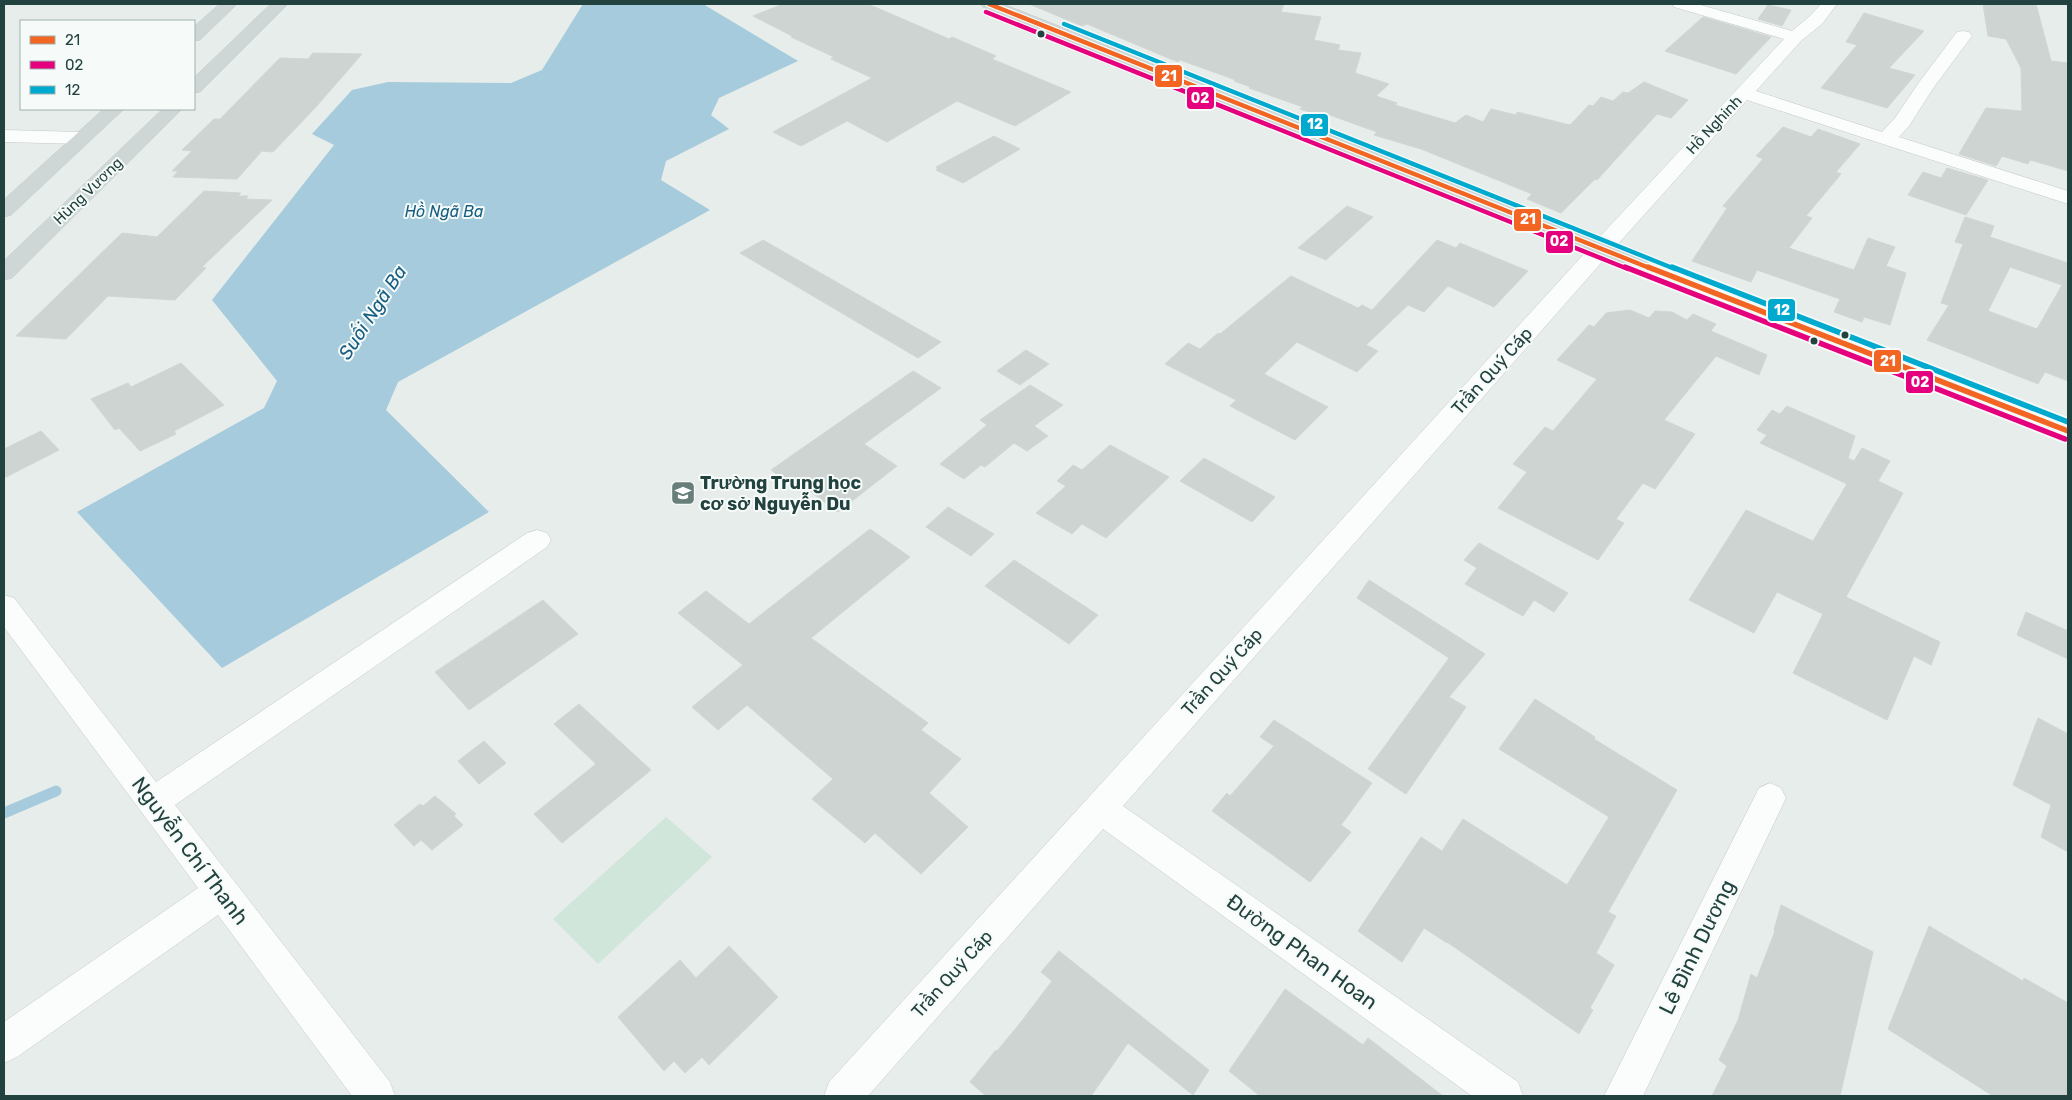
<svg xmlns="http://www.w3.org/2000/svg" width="2072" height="1100" font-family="Rubik,sans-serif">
	<rect width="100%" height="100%" fill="#e7edeb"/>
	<path fill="#d0e6da" d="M666,817l46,40 -114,107 -45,-45z"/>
	<path fill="#a6cbdc" d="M583,4h120l95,57 -79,37 -8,17 18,14 -63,32 -5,19 49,30 -312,172 -12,28 103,102 -267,156 -145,-156 187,-104 13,-27 -65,-81 122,-155 -22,-11 40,-44 36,-8 123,1 31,-13z"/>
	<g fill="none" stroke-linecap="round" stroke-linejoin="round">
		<path stroke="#a6cbdc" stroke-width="11" d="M4,813l52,-22"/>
	</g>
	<path fill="#ced4d2" stroke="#cfd6d4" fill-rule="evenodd" d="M783,4h85l81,35 3,-2 44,19 -4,3 79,33 -56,34 -58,-25 -70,41 -40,-21 -46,25 -28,-14 99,-54 -41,-19 3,-2 -43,-20 1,-1 -39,-20z
		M1029,4h255l-3,8 40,5 -7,23 26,5 -2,5 23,3 -6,20 34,11 -13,12 21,7 -2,2 60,18 11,-8 17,7 8,-13 25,6 1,-3 53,13 19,-20 4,1 8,-9 12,4 10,-9 5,1 16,-11 44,18 -17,18 -14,-4 -60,66 -2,-1 -34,34 -34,-14 5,-5 -111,-45 -47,-14 3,-3 -50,-18 -3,3 -24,-8 3,-2 -54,-19 2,-1 -17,-6 2,-1 -56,-20 -2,2 -91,-38 -5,2z
		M1983,4h53l15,57 17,2v108l-38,-11 -2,4 -26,-8 -6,10 -37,-12 27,-46 36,3 -1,-43 -15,-29 -18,-3z
		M1768,5l23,5 -9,16 -24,-7z
		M1864,13l60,18 -35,37 26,7 -28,33 -66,-20 36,-43 -11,-3z
		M1703,17l68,20 -35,37 -71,-23z
		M313,53l49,1 -47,54 -42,44 -11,-1 -25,28 -64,-2 5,-6h-6l20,-20 -10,-1 32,-31h6l60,-61 28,1z
		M1783,127l28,10 7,-8 42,15 -24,28 5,2 -35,42 6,2 -23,30 65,22 14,-32 27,9 -9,19 20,7 -16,52 -26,-8 -2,5 -28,-10 6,-13 -83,-29 -6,12 -59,-21 35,-53 -4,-2 40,-47 -7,-3z
		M994,136l26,13 -57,34 -27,-13 2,-2 -2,-1z
		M1947,168l41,12 -22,35 -58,-20 15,-23 18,6z
		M204,191l37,2 -3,3h10l-2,3 26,1 -70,67 4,1 -31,32 -67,-4 -42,43 -50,-3 106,-103 35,4z
		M1347,206l26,11 -47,43 -28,-12z
		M1965,217l29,9 -4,11 78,26v118l-23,-9 -7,12 -111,-44 22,-35 -8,-2 22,-59 -8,-2zM2010,267l52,18 -25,44 -49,-18z
		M763,240l178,102 -23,16 -178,-105z
		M1437,240l19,8 4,-5 68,28 -34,36 -46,-21 -24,26 -16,-7 -42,40 12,6 -21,21 -60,-30 -33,32 64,33 -33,33 -65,-34 6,-6 -71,-36 23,-21 12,6 18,-16 2,1 71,-58 67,32 4,-3 10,5z
		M1630,310l19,8 6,-7 17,1 15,8 6,-6 23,10 -5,7 56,24 -8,20 -43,-19 -52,64 31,14 -40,55 -12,-6 -27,36 8,4 -26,37 -100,-52 29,-36 -14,-8 32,-37 8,4 44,-52 -40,-19 32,-35 5,2 12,-14z
		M1026,350l23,14 -29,21 -23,-14z
		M181,363l43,42 -50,26 2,3 -36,17 -21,-23 -4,2 -24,-31 37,-16 3,4z
		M913,371l28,17 -77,56 33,22 -59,46 -34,-25 -5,4 -28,-21z
		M1030,385l33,20 -29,21 14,10 -21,15 -13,-8 -29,24 -4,-2 -17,14 -24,-15 47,-39 -7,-5z
		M1787,406l68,30 -7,22 6,3 8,-13 28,13 -12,20 25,12 -57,104 94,45 -9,23 -17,-9 -27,64 -94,-47 30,-59 -46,-22 -23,41 -65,-33 57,-90 67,31 34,-57 -87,-41 7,-8 -10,-5 15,-20 8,4z
		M41,431l18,19 -55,28v-29z
		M1110,445l59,32 -63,61 -24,-14 -10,10 -36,-21 30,-27 -9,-5 16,-16 9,5z
		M1204,458l71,39 -23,25 -72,-41z
		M948,507l46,27 -23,22 -45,-29z
		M870,529l40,28 -99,81 117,85 -7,7 40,29 -32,34 39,34 -47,47 -46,-41 -10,10 -53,-44 21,-20 -86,-74 -29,25 -26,-23 51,-42 -65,-52 28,-22 43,33z
		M1479,543l89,50 -14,19 -20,-12 -11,16 -58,-32 12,-16 -13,-8z
		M1014,560l84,55 -29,29 -84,-58z
		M1369,580l116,74 -36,43 17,10 -60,87 -38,-25 81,-111 -92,-60z
		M543,600l35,34 -109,76 -34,-38z
		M2026,612l42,19v28l-51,-24z
		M1535,699l60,38 -1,2 83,51 -69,122 8,4 -20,37 18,12 -24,43 3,2 -14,24 -132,-92v1l-23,-15 -22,34 -44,-31 63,-94 21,14 21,-32 104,66 42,-68 -110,-68z
		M579,704l72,66 -89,73 -28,-29 62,-50 -42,-40z
		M2038,718l30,16v118l-27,-15 10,-32 -38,-20z
		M1274,720l98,63 -31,42 10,7 -41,50 -98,-71 15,-18 3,3 44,-50 -14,-9z
		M484,741l22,22 -27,21 -21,-23z
		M435,796l21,18 -2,2 9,9 -31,25 -11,-10 -7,6 -20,-21 26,-21 3,2z
		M1781,905l92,47 -33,144h-128l15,-30 -8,-6 19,-40 13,-46 6,4 18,-47 -1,-1z
		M1929,926l94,55 1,-3 44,25v93h-75l-105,-67z
		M729,946l49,51 -69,68 -7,-8 -17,16 -11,-12 -10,10 -46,-54 62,-57 16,18z
		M1059,951l150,119 -16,25 -65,-52 -37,53h-105l-16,-14 26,-32 1,1 24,-29 31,-41 -11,-9z
		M1285,989l78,56 5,-7 75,58h-183l-31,-25z"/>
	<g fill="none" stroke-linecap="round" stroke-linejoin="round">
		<defs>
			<path id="minor" d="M1672,4h25l95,27 18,-15 11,-12h16l-15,20 -21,17 -45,50 126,41 13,-14 25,-37 37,-49 6,-1 6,1 3,4 -38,51 -25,39 -10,11 169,54v13l-321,-104 -138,154 -486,552 395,276 5,14h-51l-369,-267 -235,267h-44l5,-14 764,-838 191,-205 -110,-32z
				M4,130l78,2 7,2 3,4 -3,4 -7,2 -78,-2z
				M537,530l10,3 4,7 -4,7 -372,258 215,277 5,14h-43l-134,-181 -201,142 -13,6v-41l194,-134 -194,-261v-32l10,3 142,184 371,-249z
				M1770,783l11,5 5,10 -143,298h-39l155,-308z"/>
			<path id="major" d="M220,4h17l-37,36 -6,1v-14z
				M271,4h17l-88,88 -6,1v-15z
				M981,4h22l606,240 459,177v19l-475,-186 -610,-247z
				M104,109h20l-113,106 -7,2v-17z
				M163,109h19l-170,169 -8,2v-19z"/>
		</defs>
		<use href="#minor" stroke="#c4cac8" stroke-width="1"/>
		<use href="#major" stroke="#c2ccca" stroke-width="1"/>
		<use href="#minor" fill="#fbfcfc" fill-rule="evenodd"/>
		<use href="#major" fill="#ced7d6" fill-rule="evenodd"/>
		<defs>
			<path id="bus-1-far1" d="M989,4l663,265"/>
			<path id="bus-1" d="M1648,267l420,164"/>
			<path id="bus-2-far1" d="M986,12l642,257"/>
			<path id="bus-2" d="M1625,267l440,172"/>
			<path id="bus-3-far1" d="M1064,24l611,245"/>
			<path id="bus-3" d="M1672,267l396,155"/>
		</defs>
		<use href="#bus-1-far1" stroke="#f6fbf9" stroke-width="7"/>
		<use href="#bus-1" stroke="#f6fbf9" stroke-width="9"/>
		<use href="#bus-2-far1" stroke="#f6fbf9" stroke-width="7"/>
		<use href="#bus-2" stroke="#f6fbf9" stroke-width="9"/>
		<use href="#bus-3-far1" stroke="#f6fbf9" stroke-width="7"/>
		<use href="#bus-3" stroke="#f6fbf9" stroke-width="9"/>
		<use href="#bus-1-far1" stroke="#f26522" stroke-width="4.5"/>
		<use href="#bus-1" stroke="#f26522" stroke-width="5.5"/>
		<use href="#bus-2-far1" stroke="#e5007d" stroke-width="4.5"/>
		<use href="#bus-2" stroke="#e5007d" stroke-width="5.5"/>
		<use href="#bus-3-far1" stroke="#00a9ce" stroke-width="4.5"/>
		<use href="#bus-3" stroke="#00a9ce" stroke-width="5.5"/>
	</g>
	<defs>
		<symbol id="school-square" viewBox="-11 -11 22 22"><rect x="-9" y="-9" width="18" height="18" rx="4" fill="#677e7b" stroke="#f6fbf9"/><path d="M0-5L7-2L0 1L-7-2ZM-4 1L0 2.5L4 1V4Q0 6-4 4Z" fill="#fff"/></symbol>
	</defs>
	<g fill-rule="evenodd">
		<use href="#school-square" x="669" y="479" width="28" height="28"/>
	</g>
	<g fill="#22423f" stroke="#f6fbf9" stroke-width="2">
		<circle cx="1041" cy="34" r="4.5"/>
		<circle cx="1845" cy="335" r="4.5"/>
		<circle cx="1814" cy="341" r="4.5"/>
	</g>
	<g text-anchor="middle" stroke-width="4" stroke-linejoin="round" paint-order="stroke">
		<g font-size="15" fill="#22423f" stroke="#f6fbf9">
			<text transform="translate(1714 125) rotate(-47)" y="5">Hồ Nghinh</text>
			<text transform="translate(88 191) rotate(-44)" y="5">Hùng Vương</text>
		</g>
		<g font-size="16" font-style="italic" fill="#185e82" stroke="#f6fbf9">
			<text x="444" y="217">Hồ Ngã Ba</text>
		</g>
		<g font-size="18" fill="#22423f" stroke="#f6fbf9">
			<text transform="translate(1492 371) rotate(-48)" y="6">Trần Quý Cáp</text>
			<text transform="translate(1222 672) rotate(-48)" y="6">Trần Quý Cáp</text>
			<text transform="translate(952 974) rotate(-48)" y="6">Trần Quý Cáp</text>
		</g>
		<g font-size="18" font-weight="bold" fill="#22423f" stroke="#f6fbf9" text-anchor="start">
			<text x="700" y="489">Trường Trung học<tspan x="700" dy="21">cơ sở Nguyễn Du</tspan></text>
		</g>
		<g font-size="19" font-style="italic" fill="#185e82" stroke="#f6fbf9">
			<text transform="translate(372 312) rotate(-57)" y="7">Suối Ngã Ba</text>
		</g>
		<g font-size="21" fill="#22423f" stroke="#f6fbf9">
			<text transform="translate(190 851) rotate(53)" y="7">Nguyễn Chí Thanh</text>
			<text transform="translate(1697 947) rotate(-64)" y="7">Lê Đình Dương</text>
			<text transform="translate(1302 952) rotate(36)" y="7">Đường Phan Hoan</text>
		</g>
	</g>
	<g stroke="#f6fbf9" stroke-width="2">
		<rect x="1154" y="64" width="29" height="24" rx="5" fill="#f26522"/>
		<rect x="1186" y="86" width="29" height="24" rx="5" fill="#e5007d"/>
		<rect x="1300" y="113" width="29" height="24" rx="5" fill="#00a9ce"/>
		<rect x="1513" y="208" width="29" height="24" rx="5" fill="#f26522"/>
		<rect x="1545" y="230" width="29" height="24" rx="5" fill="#e5007d"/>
		<rect x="1767" y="298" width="29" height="24" rx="5" fill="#00a9ce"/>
		<rect x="1873" y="349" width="29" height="24" rx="5" fill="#f26522"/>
		<rect x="1905" y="370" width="29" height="24" rx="5" fill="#e5007d"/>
	</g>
	<g font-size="14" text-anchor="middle" font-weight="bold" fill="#fff">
		<text x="1169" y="81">21</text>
		<text x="1200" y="103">02</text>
		<text x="1315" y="129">12</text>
		<text x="1528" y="224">21</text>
		<text x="1559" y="246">02</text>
		<text x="1782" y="315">12</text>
		<text x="1888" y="366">21</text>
		<text x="1920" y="387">02</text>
	</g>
	<rect width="2072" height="1100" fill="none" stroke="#22423f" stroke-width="10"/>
	<rect x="20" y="20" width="175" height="90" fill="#f6fbf9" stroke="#a1b1af"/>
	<rect x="30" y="36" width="25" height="8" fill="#f26522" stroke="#a1b1af"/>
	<text x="65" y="45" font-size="15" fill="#22423f">21</text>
	<rect x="30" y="61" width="25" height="8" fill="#e5007d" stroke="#a1b1af"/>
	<text x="65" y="70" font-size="15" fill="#22423f">02</text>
	<rect x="30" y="86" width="25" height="8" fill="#00a9ce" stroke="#a1b1af"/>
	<text x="65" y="95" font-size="15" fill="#22423f">12</text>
</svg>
